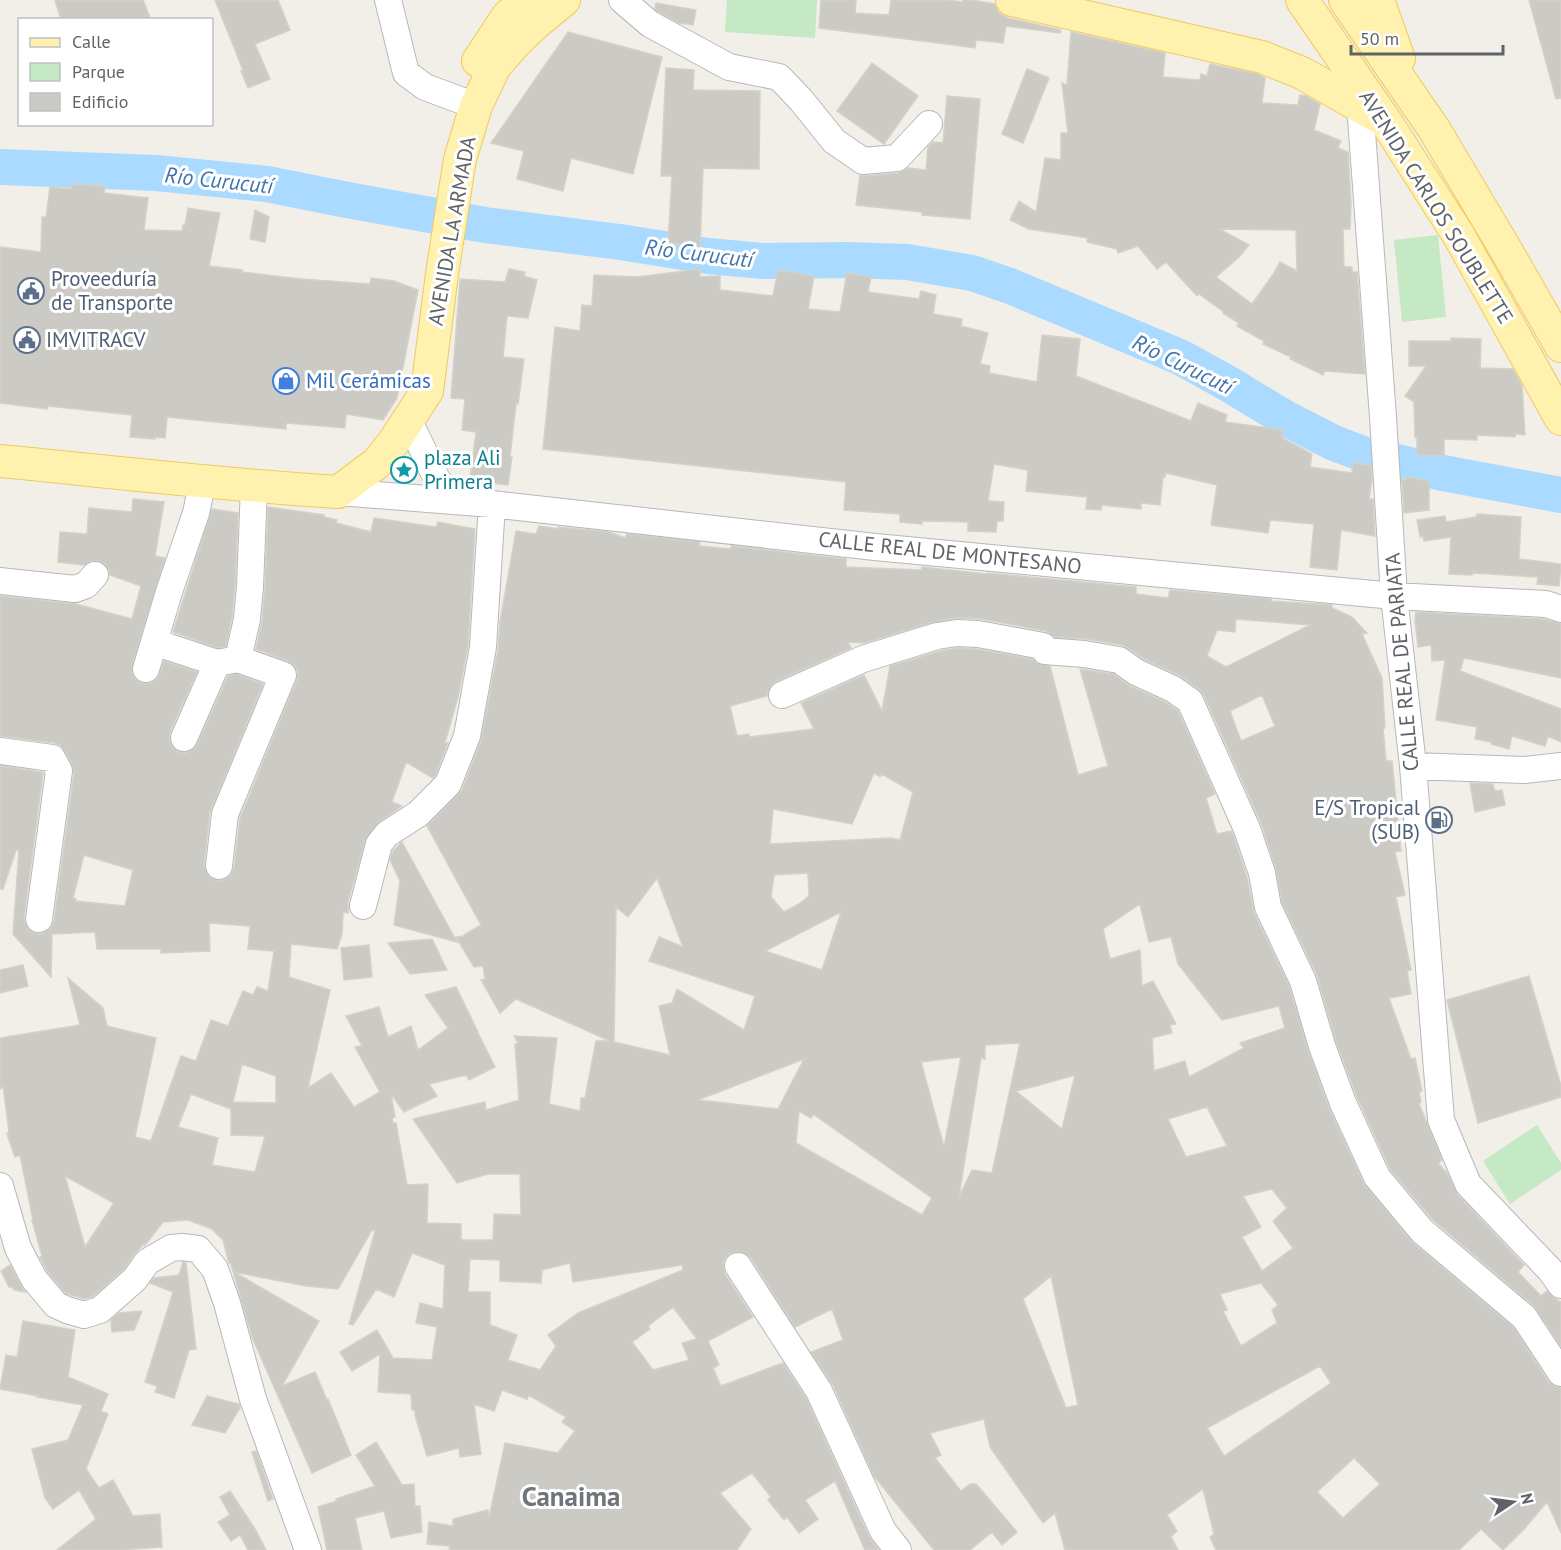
<svg xmlns="http://www.w3.org/2000/svg" width="1561" height="1550" font-family="'PT Sans',sans-serif">
	<rect width="100%" height="100%" fill="#f1efe8"/>
	<path fill="#c5e8c5" d="M727,0h90l-2,38 -90,-6z
		M1438,235l8,82 -44,5 -8,-82z
		M1537,1125l24,38v7l-51,34 -27,-43z"/>
	<g fill="none" stroke-linecap="round" stroke-linejoin="round">
		<path stroke="#aadaff" stroke-width="36" d="M0,167l156,6 111,11 75,15 143,26 135,17 88,14 55,5 84,-1 60,2 65,11 38,13 170,71 47,26 58,35 49,25 29,11
			M1397,462l46,11 118,22"/>
	</g>
	<path fill="#cccac5" stroke="#d6d1c6" stroke-width="1.5" fill-rule="evenodd" d="M55,0h88l8,20h-90z
		M215,0h63l12,30 -35,14 15,35 -22,9 -7,-17 2,-1z
		M821,0h35l-1,13 34,2 2,-15h56l15,2 1,-2h9l23,4 4,9 9,5 53,12 -1,3 -54,-7 -3,17 -27,-3 -1,8 -21,-3 -135,-17z
		M1529,0h32v98l-5,1z
		M656,3l40,7 -3,15 -14,-2 -20,-11 -4,-3z
		M568,32l94,25 -29,117 -62,-16 -8,33 -46,-12 7,-28 -33,-8z
		M1071,32l94,21 -2,24 37,3 1,-6 6,2 3,-12 47,10 8,4 -3,25 36,2 2,-10 6,1 14,8 -6,26 27,11 -3,7 10,4 3,51 -1,26h-7l1,38h8v5h5l8,102 -40,-3 -2,4 -33,-16 1,-2 -28,-13 1,-3 -27,-15 2,-3 -16,-10 1,-1 -25,-18 -2,2 -31,-34 -9,7 -19,-23 -20,7 -1,-4 -30,-7 1,-4 -59,-9 -19,-9 9,-19 17,11 9,-54 16,2v-27h7l-6,-50 5,2zM1219,229l77,1 1,41 -17,-9 -6,11 -22,31 -36,-27 23,-20 10,-12z
		M872,63l46,33 -34,48 -47,-33z
		M666,68l28,2 -1,20 67,1 -1,78 -56,-1 -3,79 -32,-4 4,-67h-11z
		M1027,69l22,9 -26,65 -21,-9z
		M947,96l33,3 -10,120 -48,-4v-3l-66,-7 4,-30 4,1 34,-3 10,-5 18,2 2,-23 5,-5 10,1z
		M71,184l34,2 -1,7 44,5 -4,32 38,1 1,-6h2l3,-17 32,5 -11,53 33,4v2l59,7 69,5 1,-6 23,3 24,9 -21,108 -14,22 -37,-6 -1,14 -59,-5v6l-119,-12 -2,21 -10,-1v2l-25,-2 2,-22 -84,-9 -1,3 -47,-6v-156l41,5 1,-35h4l4,-30 21,2z
		M255,210l14,7 -4,25 -15,-3z
		M509,269l16,3 -1,4 13,4 -9,38 -21,-2 -4,41 21,2 -6,45h-2l-6,53h2l-4,28 -15,-2v-2l-23,-2 6,-47 -14,-2 3,-31 -14,-1 9,-119 45,3z
		M700,269v8l20,-1v14l53,6 5,-26 36,6 -6,33 32,3 7,-39 24,4 -3,15 51,7 2,-8 15,4 -3,19 29,5 -1,7 27,7 -8,31 10,2 -1,7 48,9 5,-47 38,4 -4,37 115,45 7,-18 29,12 -2,7 58,8 -1,8 30,16 -2,13 42,6 1,-10 18,2 1,14 -3,20h4l2,37 -34,-6 -4,40 -27,-3 4,-43 -44,-4 -2,13 -57,-8 6,-40 -51,-12 -1,4h-2l-3,28 -19,-2v6l-39,-4 -1,5 -15,-1 1,-12 -61,-6 2,-21 -34,-6 -6,37 16,1 -1,19h-6l-1,11 -28,-1v-9l-46,-1v3l-22,-2v-8l-56,-4 2,-28 -303,-33 12,-122 25,4 2,-26 10,1 2,-31 43,2z
		M1451,338l30,1 -1,29 33,1 9,17 3,49 -10,-1v3l-38,-2v5l-33,-1v17l-27,-1v-17l-2,-1 -1,-35 -9,-6 21,-30h-17v-25h42z
		M1406,477l23,4v29l-25,3 -2,-34 3,1z
		M133,499l31,3 -9,54 10,2 -33,107v8l3,6 6,4h9l7,-4 3,-6 4,-12 33,11 -27,60 -1,7 3,7 5,5 8,2 7,-3 5,-5 31,-69 9,-2 26,10 -53,128 -6,53 2,7 4,6 8,3 7,-2 6,-4 3,-7 6,-50 57,-138 1,-8 -4,-7 -6,-4 -32,-12 6,-28 3,-33 3,-81 56,8v2l13,3 -1,3 35,9 3,-14 62,9 2,-5 37,7 -7,116 -9,48 -14,50h3l-13,33 -2,2 -27,-16 -14,40 10,4 -23,16 -14,18 -17,62v11l-5,-1 -1,22 -5,15 -46,-5 -2,33 41,13 -22,98 23,-15 23,34 26,-15 -25,-45 7,-1 -16,-30 33,-9 9,30 23,-11 7,24 30,-22 -23,-33 31,-8 22,45 -1,1h1l17,34 -26,13 -3,-5 -37,9 8,12 -33,16 -13,-18 4,23 -3,1 1,5h3l11,62 21,-1 -1,39 34,1v16h32l1,-26 27,1 -1,-41h-32l-31,9 -44,-64 72,-17 1,8 33,-10 -4,-56 3,-1 -4,-7 43,2 -8,66 31,7 1,-13h4l11,-57h14l-94,-42 -16,14 -19,-33 4,-1 -2,-13 -9,1 -18,-30 8,-1v-1l17,-10 -54,-99 35,-36 19,-49 17,-91 2,-28 16,-91 20,3 3,-8 19,3v-2l51,5 16,6 2,-4 73,8 -1,4 32,3v-3l115,13v8l76,3v-3l65,7v-1l149,14v7l32,4 2,-8 101,9v2l61,4v3l20,9 15,16 -5,1 20,44 3,50h-2l3,33h6l9,90 -6,1 10,43 -9,2 15,73 -4,1 4,23 -22,4 22,61 4,-1 7,33 -3,1 2,10 -2,2 23,56 -4,3 9,10 10,21 67,71 -6,7 23,24 6,-5 7,7 7,4v44l-27,-40 -101,-86 -43,-51 -33,-72 -21,-56 -19,-66 -35,-73 -6,-34 -15,-45 -57,-128 -5,-6 -20,-14 -35,-16 -16,-11 -6,-3 -36,-6 -32,-2 -8,-6 -65,-12 -24,-1 -24,4 -69,21 -16,-1 3,6 -76,34 -5,5 -3,9 -37,10 7,30 12,-2v3l65,-8 -13,-26 63,-28 18,36 8,-45 50,-15 18,-3 18,1 57,10 4,4 13,3 28,109 30,-9 -28,-97 33,5 17,12 35,16 13,9 37,83 -9,4 11,36 14,-3 2,3 14,43 7,36 35,73 19,64 21,58 35,76 48,58 101,85 35,54 6,5 7,2v145l-14,-31 -22,26 -22,22 -22,-21 -22,21h-243l-6,-13 4,-3 -11,-45 -36,26 10,16 -6,6 7,13h-113l-10,-37 -12,10 -53,-76 -6,-28 -54,14 11,22 -6,3 26,33 9,-7h6l41,48 -15,13 -10,-13 -22,18h-36l-60,-74 -41,-91 -22,-33 32,-12 -11,-31 -37,18 -44,-69 -6,-5 -7,-2 -9,3 -5,6 -1,7 2,7 28,43 -45,24 11,24 -6,3 8,18 62,-23 23,35 63,139 10,13h-14l-30,-69 -30,19 13,19 -19,14 -12,-16 -3,3 -16,-20 3,-3 -19,-24 -32,20 31,36 -14,21h-288l1,-4 -23,-2 2,-22 24,4v-7l35,-9 1,8 16,-75 53,10 17,-22 -13,-9 4,-5 -37,-22 -2,4 -25,-9 -8,21 -20,-7 7,50 -21,3 -1,-9 -32,8 -12,-41v-5h-3l-1,-16 -33,-2 2,-38 -28,17 -12,-19 37,-22 16,28 39,2 5,-33 -21,-4 4,-20 23,6 2,-44 -33,-12 -18,44 -18,-8 -23,36 -4,-1 26,-93 -3,-1 -34,59 -32,-3 -72,-14 85,49 -37,65 33,-14 12,28 1,-1 23,56 -39,18 -60,-136 -21,-73 -2,-1 -6,-23 -11,-11 -24,-9 -25,2 -18,23v-2l-10,10 -11,16 -32,28 -8,2 -19,-6 -18,-22 -7,-14 2,-1 -10,-36h1l-13,-65 -5,2 -8,-23 2,-2 -6,-46 -3,3v-51l80,-13 -12,-47 35,30 4,18 49,12 -21,99 16,4 30,-85 15,5 15,-41 17,6 15,-35 10,4 4,-8 11,4 6,-40 -26,-2 2,-23 -41,-3 1,28 -26,1 -23,1v-4h-64l-2,-17 -43,2 -1,43 -38,-43 6,-84h-3l-13,39h-3v-123l42,6 1,2 -19,143 1,7 4,6 9,4 6,-1 6,-4 4,-8 20,-148 -2,-9 -7,-13 -5,-6 -6,-2 -54,-7v-140l76,8 56,15 9,-33 -31,-11 -1,-5 -4,-6 -6,-3h-8l-7,4 -26,-3 2,-30 27,2 2,-26 43,4zM1236,619l74,6 -84,42 -19,-11 10,-26 18,2zM1262,695l13,31 -34,15 -11,-30zM874,773l6,4 2,-3 31,18 -13,48 -9,-2 -121,6 3,-35 79,15zM84,855l49,15 -8,36 -50,-5 1,-2 -3,-1zM808,873l1,23 -10,8 -15,8 -13,-15 3,-22zM657,878l26,69 -24,-10 -10,24 106,35 -11,34 -67,-41 -5,14 -13,3 11,49 -56,-13 2,-135 12,10zM1140,904l9,38 22,-5 7,27 44,56 57,-14 6,22 -45,15 4,5 -55,29 -4,-16 -31,10 -2,-33 20,-5 -2,-8 6,-1 -23,-43 -11,5 -2,-36 -30,9 -7,-30zM841,912l-19,58 -57,-19zM1020,1043l-28,130 -20,-3 -13,27 22,-139 4,1v-14zM961,1057l-17,90 -23,-85zM804,1059l-26,50 -80,-9zM242,1064l34,12v27l-43,-1zM1075,1075l-13,54 -46,-38 20,-5zM191,1094l40,15v26l34,1 -10,36 -43,-7 6,-27 -40,-11zM1207,1107l20,39 -41,11 -18,-38zM799,1111l12,7 2,-4 119,84 -10,17 -126,-72zM65,1176l49,27 -29,44zM1272,1189l15,19 -14,13 20,27 -31,23 -20,-34 19,-10 -18,-31zM470,1259l30,1v21l41,2 1,-13 28,-7 3,19 109,-17 1,5 -105,43 -30,22 8,11 -16,24 -32,-10 9,-25 -27,-10v-33h-22zM1051,1276l27,129 -12,3 -43,-109zM1261,1283l17,22 -6,5 5,13 -36,23 -18,-35 4,-1 -7,-16zM673,1307l24,32 -15,4 7,17 -36,10 -21,-28 18,-13 -2,-3zM1320,1366l11,17 -107,73 -17,-28zM1354,1458l26,26 -37,34 -26,-26z
		M212,509l26,4 -3,73 -3,31 -6,29 -8,2 -45,-16z
		M1477,514l44,3 -2,42 42,5 -2,22 -22,-2 1,-7 -66,-4v2l-23,-1 2,-37 -27,4 -1,-5 -3,1 -3,-17 28,-4 1,6 30,-5z
		M1416,612l127,7 18,5v54l-97,-20 -4,13 101,38v33l-13,-6 -3,10 -33,-10 -3,13 -18,-5v-2l-16,-3 2,-12 -41,-7 9,-60 -13,1 -1,-16 -13,2 -3,-27z
		M1470,783l23,1 2,7 7,-1 3,15 -30,7z
		M402,842l55,100 -63,-17 6,-44 -10,-21 3,-9z
		M432,939l15,31 -37,4 -22,-31z
		M369,945l3,32 -28,3 -3,-32z
		M23,965l5,21 -28,7v-23z
		M1529,976l32,110v11l-83,26 -31,-123z
		M183,1262l3,1 10,86 -7,1 -15,48 -19,-6 2,-6 -12,-4 28,-90 -23,-9 4,-5 25,-3z
		M10,1265l11,21 4,6 -11,-2 -2,-3h-3l-8,-16z
		M142,1311l-8,19 -22,2 -1,-12 8,-7z
		M23,1321l52,9 -7,47 40,17 -7,17 7,3 -22,55 13,19 14,-8 20,36 27,-2 2,33 -44,3h-61l39,-31 -17,-29 -26,19 -8,-11 -13,-49 36,-9 15,-35 -46,-8 1,-1 -38,-7 6,-34 11,2z
		M207,1396l32,8 1,4 -15,25 -33,-8z
		M376,1442l26,43 12,-1 1,22h5l2,26 -31,6 -7,-27 -29,7 7,32h-35l-9,-43 19,-6 -1,-2 39,-13 -19,-31z
		M256,1451l17,48 -5,2 -16,-49z
		M230,1491l25,38 11,21h-18l-8,-15 -9,6 -13,-19 12,-7 -10,-18z"/>
	<g fill="none" stroke-linecap="round" stroke-linejoin="round">
		<defs>
			<path id="minor" d="M388,0l18,73 19,14 51,19
				M622,0l28,24 79,43 50,10 22,23 33,41 29,20 34,-3 32,-34
				M1360,105l23,312 11,179 19,170 28,354 27,64 82,86 11,15
				M408,419l39,81
				M338,492l154,12 383,43 519,49 152,8 15,5
				M0,581l75,8 11,-4 9,-10
				M154,642l63,21
				M146,669l23,-77 27,-79 7,-33
				M782,695l81,-36 74,-23 20,-3 21,1 65,12 2,5 39,3 35,6 17,12 37,17 17,12 57,128 15,44 6,34 35,74 19,65 21,57 34,74 45,54 102,86 37,56
				M184,738l33,-75 21,-4
				M0,751l52,7 7,13 -20,148
				M1413,766l111,4 37,-4
				M219,866l6,-52 58,-139 -45,-16 9,-40 3,-32 4,-100
				M363,906l16,-62 8,-10 31,-20 30,-30 19,-48 16,-89 9,-143
				M0,1186l18,62 16,31 22,26 11,5 17,5 16,-5 35,-31 12,-17 24,-14 11,-1 16,2 17,20 12,34 26,96 55,151
				M738,1266l81,125 64,140 15,19"/>
			<path id="major" d="M1012,0l250,57 40,16 75,43
				M1302,0l84,122 73,114 102,183
				M1345,0l89,129 72,121 55,96
				M1378,0l21,59
				M478,61l29,-44 18,-17
				M0,461c113,11 225,24 338,31l39,-29 16,-20 34,-52 15,-117 18,-115 16,-53 19,-40 20,-23 21,-20 28,-23"/>
		</defs>
		<use href="#minor" stroke="#b5b8bc" stroke-width="28"/>
		<use href="#major" stroke="#f2c960" stroke-width="34"/>
		<use href="#minor" stroke="#fff" stroke-width="26"/>
		<use href="#major" stroke="#fff2af" stroke-width="32"/>
	</g>
	<defs>
		<symbol id="civic-ring" viewBox="-11 -11 22 22"><circle r="9.5" fill="#fff" stroke="#5c6f8a" stroke-width="1.5"/><path d="M-.6-6.5H3V-4.5H.6V-3L4-1V1h2V6H-6V1h2V-1L-.6-3ZM-1.2 2.5V6h2.4V2.5Z" fill="#5c6f8a"/></symbol>
		<symbol id="shop-ring" viewBox="-11 -11 22 22"><circle r="9.5" fill="#fff" stroke="#3f7fe0" stroke-width="1.5"/><path d="M-5-2.5h2.3a2.7 3.5 0 0 1 5.4 0H5L5.5 6h-11ZM-1.5-2.5h3a1.5 2.3 0 0 0-3 0Z" fill="#3f7fe0"/></symbol>
		<symbol id="sight-ring" viewBox="-11 -11 22 22"><circle r="9.5" fill="#fff" stroke="#0f9aa8" stroke-width="1.5"/><path d="M0-6L1.8-2.2L6-1.7L2.9 1.2L3.7 5.4L0 3.3L-3.7 5.4L-2.9 1.2L-6-1.7L-1.8-2.2Z" fill="#0f9aa8"/></symbol>
		<symbol id="fuel-ring" viewBox="-11 -11 22 22"><circle r="9.5" fill="#fff" stroke="#5c6f8a" stroke-width="1.5"/><path d="M-5.5-6h7V0h2V4h1.3V-2.5L3-4.5l.8-.8L6-3V5H2.5V1h-1V6h-7ZM-4.2-4.7v3.2H.2V-4.7Z" fill="#5c6f8a"/></symbol>
	</defs>
	<g fill-rule="evenodd">
		<use href="#civic-ring" x="16" y="276" width="30" height="30"/>
		<use href="#civic-ring" x="12" y="325" width="30" height="30"/>
		<use href="#shop-ring" x="271" y="366" width="30" height="30"/>
		<use href="#sight-ring" x="389" y="455" width="30" height="30"/>
		<use href="#fuel-ring" x="1424" y="805" width="30" height="30"/>
	</g>
	<g text-anchor="middle" stroke-width="6" stroke-linejoin="round" paint-order="stroke">
		<g font-size="21" fill="#5f6368" stroke="#fff">
			<text transform="translate(1436 207) rotate(58)" y="7">AVENIDA CARLOS SOUBLETTE</text>
			<text transform="translate(452 231) rotate(-80)" y="7">AVENIDA LA ARMADA</text>
			<text transform="translate(950 553) rotate(6)" y="7">CALLE REAL DE MONTESANO</text>
			<text transform="translate(1402 662) rotate(-95)" y="7">CALLE REAL DE PARIATA</text>
		</g>
		<g font-size="21" fill="#4e5e75" stroke="#fff" text-anchor="start">
			<text x="51" y="286">Proveeduría<tspan x="51" dy="24">de Transporte</tspan></text>
			<text x="46" y="347">IMVITRACV</text>
			<text x="1420" y="815" text-anchor="end">E/S Tropical<tspan x="1420" dy="24">(SUB)</tspan></text>
		</g>
		<g font-size="21" fill="#366cbe" stroke="#fff" text-anchor="start">
			<text x="306" y="388">Mil Cerámicas</text>
		</g>
		<g font-size="21" fill="#0d838f" stroke="#fff" text-anchor="start">
			<text x="424" y="465">plaza Ali<tspan x="424" dy="24">Primera</tspan></text>
		</g>
		<g font-size="22" font-style="italic" fill="#4174aa" stroke="#fff">
			<text transform="translate(219 180) rotate(6)" y="8">Río Curucutí</text>
			<text transform="translate(699 253) rotate(7)" y="8">Río Curucutí</text>
			<text transform="translate(1183 364) rotate(26)" y="8">Río Curucutí</text>
		</g>
		<g font-size="27" font-weight="bold" fill="#70757a" stroke="#fff">
			<text x="571" y="1506">Canaima</text>
		</g>
	</g>
	<rect x="18" y="18" width="195" height="108" fill="#ffffff" stroke="#bfc1c3" stroke-width="1.5"/>
	<rect x="30" y="38" width="30" height="9" fill="#fff2af" stroke="#bfc1c3" stroke-width="1.5"/>
	<text x="72" y="48" font-size="18" fill="#5f6368">Calle</text>
	<rect x="30" y="63" width="30" height="18" fill="#c5e8c5" stroke="#bfc1c3" stroke-width="1.5"/>
	<text x="72" y="78" font-size="18" fill="#5f6368">Parque</text>
	<rect x="30" y="93" width="30" height="18" fill="#cccac5" stroke="#bfc1c3" stroke-width="1.5"/>
	<text x="72" y="108" font-size="18" fill="#5f6368">Edificio</text>
	<g transform="translate(1513 1502) rotate(77)" stroke="#ffffff" stroke-width="4.5" paint-order="stroke">
	<path d="M0-4.5L10 22L0 15L-10 22Z" fill="#5f6368"/>
	<text y="-9" font-size="16" font-weight="bold" text-anchor="middle" fill="#5f6368">N</text>
	</g>
	<path d="M1351 45v9h152v-9" fill="none" stroke="#5f6368" stroke-width="3"/>
	<text x="1360" y="45" font-size="18" fill="#5f6368" stroke="#ffffff" stroke-width="4.5" paint-order="stroke">50 m</text>
</svg>
